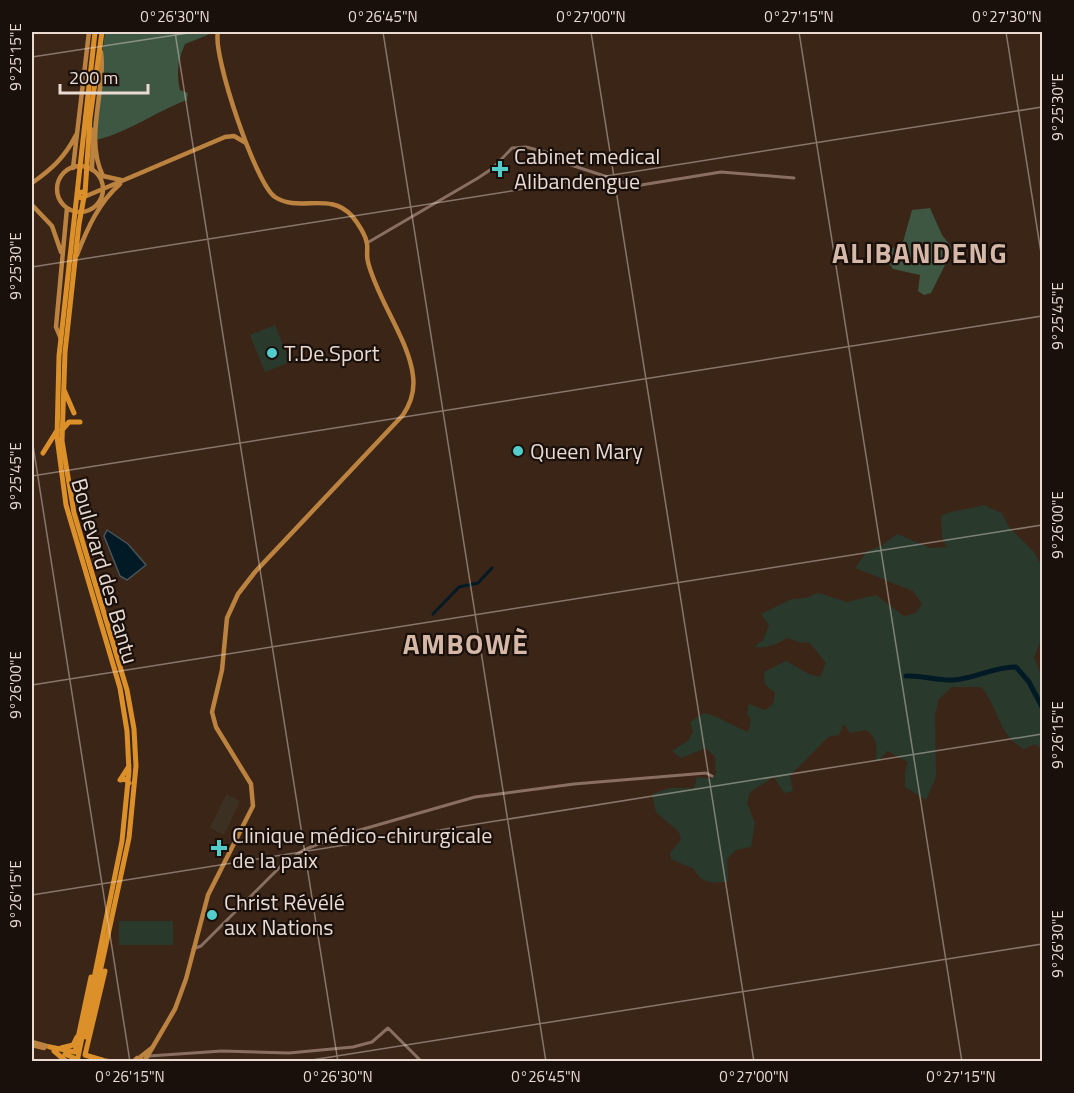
<svg xmlns="http://www.w3.org/2000/svg" width="1074" height="1093" font-family="'Titillium Web',sans-serif">
	<rect width="100%" height="100%" fill="#3b2517"/>
	<path fill="#3b3021" d="M226,794l14,7 -16,34 -14,-7z"/>
	<path fill="#293a2c" d="M275,325l15,37 -25,10 -15,-37z
		M983,505l19,8 7,14 25,25 8,15 -2,19 2,52 -8,19 8,20v91l-1,-19 -6,-5 -11,5c-27,-15 -24,-40 -43,-62h-29l-13,12 -4,16 1,62 -10,23 -21,-13v-15l3,-10 -21,-11 -8,10 -3,-1c1,-13 2,-22 -10,-30l-16,3 -6,-9 -5,11 -11,2 -38,39 3,15 -9,2 -10,-16 -24,15 -3,11 8,20 -4,24 -15,3 -9,9 1,23c-15,1 -27,2 -34,-13l-23,-10 -1,-6 11,-13 -2,-8 -23,-20 -4,-18 18,-6h24l3,-11 13,2 6,-5 -1,-17 -9,-9 -25,10 -9,-7 16,-10 5,-9 -3,-10 14,-9c15,3 28,13 44,19l3,-12 -4,-6 2,-10 16,6 8,-6 2,-11 -10,-9 -1,-12 22,-11 23,13 11,3 6,-14 -17,-21 -7,1 -15,-5c-9,6 -22,11 -33,9l9,-7 6,-15 -8,-11 31,-15 13,-1 13,-5 29,9 29,-7 28,21 12,-3 6,-9 -9,-13 -58,-23 12,-17 14,-5 16,-12 34,14 16,-1 -5,-9 -1,-22c14,-7 27,-6 42,-11z
		M119,921h54v24h-54z"/>
	<path fill="#3d5743" d="M105,32h110l-30,12c-7,15 -9,30 -5,46l8,3 -1,7c-33,12 -62,35 -96,41z
		M930,208l12,27 11,14 -22,44 -7,2 -6,-4 2,-16 -27,-6 -7,-11 2,-7 15,-9 9,-32z"/>
	<path fill="#021a25" stroke="#475459" stroke-width="1.5" d="M107,530l21,14 18,21 -19,15 -7,-4 -16,-40z"/>
	<g fill="none" stroke-linecap="round" stroke-linejoin="round">
		<path stroke="#021a25" stroke-width="3" d="M433,614l26,-27 19,-4 14,-15"/>
		<path stroke="#021a25" stroke-width="5" d="M906,676c16,-1 32,5 48,4 21,-1 41,-14 62,-13l13,15 13,25"/>
		<path stroke="#896f60" stroke-width="3" d="M367,243l111,-65 15,-10 19,-20 14,-1 27,7 18,11 64,21 86,-14 73,6
			M193,949l8,-3 79,-79 22,-16 30,-13 143,-41 99,-13 132,-11 6,3
			M149,1056l73,-5 67,2 64,-6 19,-5 16,-14 34,34"/>
		<path stroke="#bb833f" stroke-width="4.5" d="M101,52c5,39 -17,86 2,124l18,4
			M91,129l2,7 -1,34
			M57 189a23 23 0 1 1 46 0a23 23 0 1 1-46 0Z
			M73,168l16,-136
			M32,183c20,-14 33,-26 44,-48
			M84,197l141,-60 9,-1 12,7
			M32,205l20,21 9,26
			M77,255c10,-26 22,-53 43,-71
			M61,339l-5,-12 11,-119
			M32,1042l18,5
			M32,1045l12,3
			M139,1058l14,-11
			M102,1060l11,2
			M133,1062l4,-4 4,1
			M144,1062l31,-53 11,-30 22,-84 45,-89 -2,-22 -35,-57 -4,-15 10,-42 5,-52 11,-24 17,-22 148,-157c8,-12 12,-24 10,-39 -4,-36 -36,-77 -45,-114 -2,-7 0,-12 -1,-18 -1,-9 -10,-22 -15,-28 -22,-25 -53,-3 -77,-19 -19,-12 -63,-143 -57,-165"/>
		<path stroke="#dc9029" stroke-width="5" d="M79 195a3 3 0 1 1 6 0a3 3 0 1 1-6 0Z
			M85,194l5,-76 12,-86
			M84,197l-5,27 -14,128 -3,89 12,72 53,177 7,39 2,37 -7,72 -43,199
			M64,390l10,23
			M62,430l7,-8h11
			M43,453l13,-21
			M129,766l-9,14 5,-1 4,4
			M50,1047l25,5 16,-75
			M61,1048l12,-3 4,-8
			M54,1051l13,11
			M65,1054l9,4 -1,4
			M102,1060l-17,-5 20,-84
			M77,1062l45,-221 7,-70 -2,-40 -7,-43 -54,-183 -9,-68 2,-81 36,-324"/>
	</g>
	<path fill="none" stroke="#e9dad2" stroke-width="1.5" stroke-opacity="0.45" d="M175,32l163,1030M383,32l163,1030M591,32l163,1030M799,32l163,1030M1006,32l36,227M32,57l163,-25M32,267l1010,-160M32,439l98,623M32,476l1010,-160M32,685l1010,-160M32,895l1010,-161M299,1062l743,-118"/>
	<g fill="#53cdcb" stroke="#1a100b" stroke-width="2">
		<path d="M497 160h6v6h6v6h-6v6h-6v-6h-6v-6h6z"/>
		<circle cx="272" cy="353" r="6"/>
		<circle cx="518" cy="451" r="6"/>
		<path d="M216 839h6v6h6v6h-6v6h-6v-6h-6v-6h6z"/>
		<circle cx="212" cy="915" r="6"/>
	</g>
	<g text-anchor="middle" stroke-width="4.5" stroke-linejoin="round" paint-order="stroke">
		<g font-size="22" fill="#e9dad2" stroke="#1a100b" text-anchor="start">
			<text x="514" y="164">Cabinet medical<tspan x="514" dy="25">Alibandengue</tspan></text>
			<text x="284" y="361">T.De.Sport</text>
			<text x="530" y="459">Queen Mary</text>
			<text x="232" y="843">Clinique médico-chirurgicale<tspan x="232" dy="25">de la paix</tspan></text>
			<text x="224" y="910">Christ Révélé<tspan x="224" dy="25">aux Nations</tspan></text>
		</g>
		<g font-size="22" fill="#e9dad2" stroke="#1a100b">
			<text transform="translate(105 571) rotate(74)" y="8">Boulevard des Bantu</text>
		</g>
		<g font-size="28" font-weight="bold" letter-spacing="1.5" fill="#d5b8a7" stroke="#1a100b">
			<text x="920" y="263">ALIBANDENG</text>
			<text x="466" y="654">AMBOWÈ</text>
		</g>
	</g>
	<rect width="1074" height="1093" fill="none" stroke="#1a100b" stroke-width="66"/>
	<path d="M60 84v9h88v-9" fill="none" stroke="#e9dad2" stroke-width="3"/>
	<text x="69" y="84" font-size="18" fill="#e9dad2" stroke="#1a100b" stroke-width="4.5" paint-order="stroke">200 m</text>
	<rect x="33" y="33" width="1008" height="1027" fill="none" stroke="#e9dad2" stroke-width="2"/>
	<g font-size="15" text-anchor="middle" fill="#e9dad2">
		<text x="175" y="22">0°26'30"N</text>
		<text x="383" y="22">0°26'45"N</text>
		<text x="591" y="22">0°27'00"N</text>
		<text x="799" y="22">0°27'15"N</text>
		<text x="1007" y="22">0°27'30"N</text>
		<text transform="translate(16 57) rotate(-90)" y="5">9°25'15"E</text>
		<text transform="translate(1058 107) rotate(-90)" y="5">9°25'30"E</text>
		<text transform="translate(16 266) rotate(-90)" y="5">9°25'30"E</text>
		<text transform="translate(1058 316) rotate(-90)" y="5">9°25'45"E</text>
		<text transform="translate(16 476) rotate(-90)" y="5">9°25'45"E</text>
		<text transform="translate(1058 525) rotate(-90)" y="5">9°26'00"E</text>
		<text transform="translate(16 685) rotate(-90)" y="5">9°26'00"E</text>
		<text transform="translate(1058 735) rotate(-90)" y="5">9°26'15"E</text>
		<text transform="translate(16 894) rotate(-90)" y="5">9°26'15"E</text>
		<text transform="translate(1058 944) rotate(-90)" y="5">9°26'30"E</text>
		<text x="130" y="1082">0°26'15"N</text>
		<text x="338" y="1082">0°26'30"N</text>
		<text x="546" y="1082">0°26'45"N</text>
		<text x="754" y="1082">0°27'00"N</text>
		<text x="961" y="1082">0°27'15"N</text>
	</g>
</svg>
